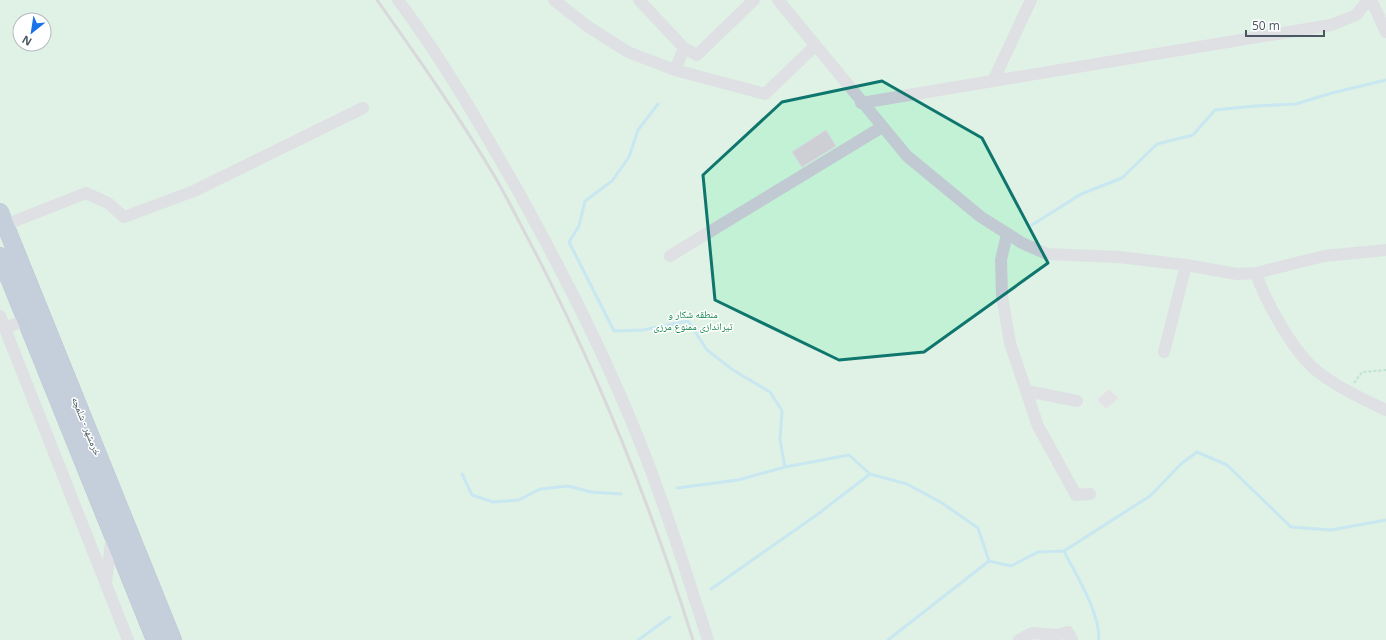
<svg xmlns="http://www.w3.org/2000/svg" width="1386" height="640" font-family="'Open Sans','Noto Naskh Arabic',sans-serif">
	<rect width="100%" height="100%" fill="#f5f3f3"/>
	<path fill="#c3f1d5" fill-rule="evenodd" d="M0,0h1386v640h-1386zM20,20h24v24h-24z"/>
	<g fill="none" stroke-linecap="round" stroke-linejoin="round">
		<path stroke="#90daee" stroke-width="3" d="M658,104l-20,26 -9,27 -17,24 -27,20 -6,25 -10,16 45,89 29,-1 45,-9 19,29 26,20 37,22 12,19 -2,29 5,27
			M1032,225l49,-31 41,-16 35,-34 36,-9 22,-25 40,-4 41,-2 36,-11 54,-13
			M462,474l10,21 21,7 26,-2 21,-11 28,-3 23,6 30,2
			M677,488l61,-8 47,-13 64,-12 21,19 37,10 35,19 36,25 11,33 22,5 27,-14 26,-1 86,-55 32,-33 15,-11 30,13 64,62 40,3 55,-10
			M1064,551c13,26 35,59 35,89
			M711,589l107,-75 52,-40
			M638,640l32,-23
			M888,640l101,-79"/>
	</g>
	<path fill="#cdcfd5" stroke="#d7d9de" d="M826,130l10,16 -34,21 -10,-15z
		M1109,389l9,9 -12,11 -9,-9z"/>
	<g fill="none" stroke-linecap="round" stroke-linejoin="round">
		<defs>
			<path id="highway" d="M0,212l173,428
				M0,256l155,384"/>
		</defs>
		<use href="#highway" stroke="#7690ad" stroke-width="18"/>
		<path stroke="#7ad0a6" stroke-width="2" stroke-dasharray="3 2" stroke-linecap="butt" d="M1354,383l8,-11 24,-2"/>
		<path stroke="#c1cad2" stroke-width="12" d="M398,0c45,60 83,126 120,191 54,98 104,197 141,302 18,49 33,98 49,147
			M554,0l33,26 41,26 47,18 90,24 50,-48
			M639,0l45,48 -9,22
			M778,0l129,156 74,61 41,26 25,11 72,3 67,8 51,9 19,-1 68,-17 62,-6
			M1371,0l15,32
			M684,48l13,7 57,-55
			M994,79l37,-79
			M861,103l470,-78 25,-10 12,-15
			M5,225l81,-32 22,10 16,14 70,-26 169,-83
			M1007,234l-6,26 1,36 8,47 28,83 38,69 14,-1
			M670,256l212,-129
			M1256,273c9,28 38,80 61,98 18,15 47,29 69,39
			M0,316l128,324
			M5,328l21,-8
			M1164,352l22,-87
			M1027,391l50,10
			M106,582l6,-47
			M1019,640l13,-7 24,2 12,-3 4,8"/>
		<use href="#highway" stroke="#8ba5c1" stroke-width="17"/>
		<path stroke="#b5b8bd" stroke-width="3" d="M377,0c41,58 82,116 118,177 14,24 26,49 39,73 65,125 117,256 159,390"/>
	</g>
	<path d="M0 0H1386V640H0ZM882,81l100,57 66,125 -124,89 -85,8 -124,-60 -12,-125 79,-73z" fill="#f5f3f3" fill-opacity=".55" fill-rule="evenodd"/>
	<path fill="none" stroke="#0f766e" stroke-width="3" stroke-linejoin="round" d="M882,81l100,57 66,125 -124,89 -85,8 -124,-60 -12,-125 79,-73z"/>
	<g text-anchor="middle" stroke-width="3" stroke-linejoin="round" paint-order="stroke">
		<g font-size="10" fill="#17864f" stroke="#fff">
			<text x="693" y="318">منطقه شکار و<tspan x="693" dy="12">تیراندازی ممنوع مرزی</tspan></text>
		</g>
		<g font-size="10" fill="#4a5661" stroke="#fff">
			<text transform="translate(87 426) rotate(68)" y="4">خرمشهر - شلمچه</text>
		</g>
	</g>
	<g transform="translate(32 32) rotate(210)"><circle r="19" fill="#ffffff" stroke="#b7bbc0"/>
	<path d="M0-3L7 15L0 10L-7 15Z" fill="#1a73e8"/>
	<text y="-6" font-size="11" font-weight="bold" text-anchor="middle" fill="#4a5661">N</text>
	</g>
	<path d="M1246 30v6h78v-6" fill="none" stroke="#4a5661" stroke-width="2"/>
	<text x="1252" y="30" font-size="12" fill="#4a5661" stroke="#ffffff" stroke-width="3" paint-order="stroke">50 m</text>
</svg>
